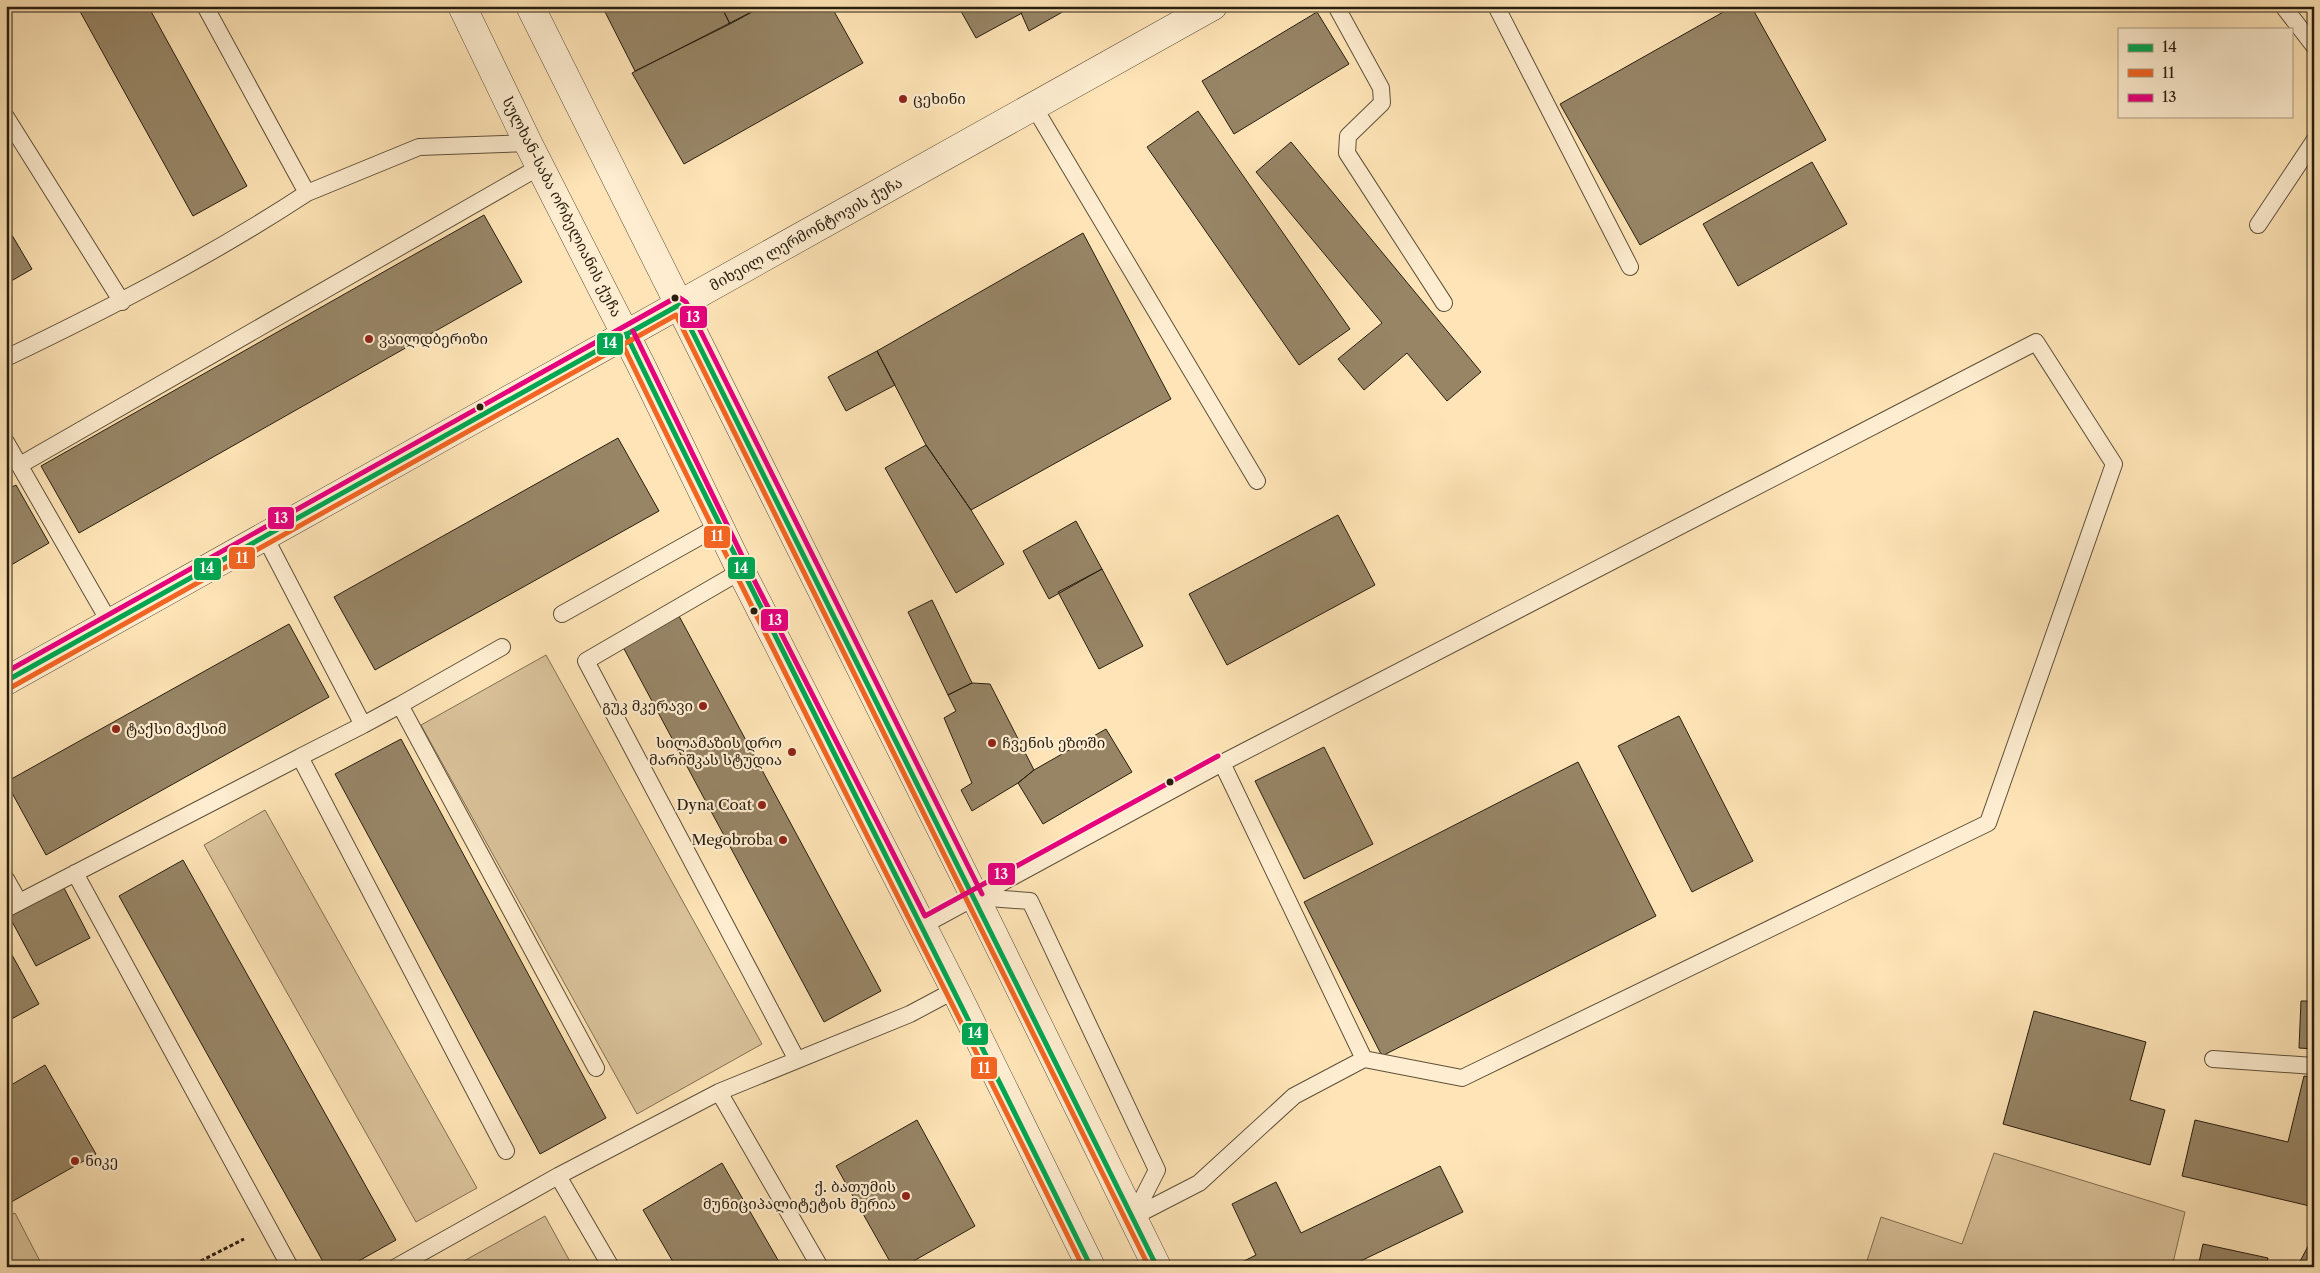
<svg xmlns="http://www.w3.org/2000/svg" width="2320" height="1273" font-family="'Libre Caslon Text','Noto Serif Georgian',serif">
	<rect width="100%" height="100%" fill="#fee4b6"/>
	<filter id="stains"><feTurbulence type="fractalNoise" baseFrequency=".004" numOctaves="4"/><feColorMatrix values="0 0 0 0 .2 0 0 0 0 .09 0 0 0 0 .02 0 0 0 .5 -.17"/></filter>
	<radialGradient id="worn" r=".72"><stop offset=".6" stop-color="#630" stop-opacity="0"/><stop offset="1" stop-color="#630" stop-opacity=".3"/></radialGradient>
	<path fill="#dac29a" stroke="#817054" d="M546,655l216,389 -125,70 -216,-389z
		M265,810l212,378 -61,34 -212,-377z
		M1994,1153l191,59 -13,55h-307l16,-50 81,27z
		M15,1213l28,54h-37v-50z
		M545,1216l28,51h-120z"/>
	<path fill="#978566" stroke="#281e0f" d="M77,6h71l99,180 -54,30z
		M602,6h119l9,18 -95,47z
		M721,6h42l-33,18z
		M763,6h68l32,57 -179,101 -52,-91z
		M958,6h60l4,7 -46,25z
		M1018,6h55l-44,25z
		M1734,6h17l75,134 -186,105 -80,-141z
		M1317,12l32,52 -115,70 -32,-53z
		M1198,111l152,218 -51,36 -152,-218z
		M1291,142l190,230 -34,29 -40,-48 -43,37 -26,-31 44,-36 -126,-151z
		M1812,162l35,62 -109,62 -35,-62z
		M484,215l38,67 -443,251 -38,-67z
		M6,225l26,44 -26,15z
		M1083,233l88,166 -200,111 -45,-65 -49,-94z
		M877,351l18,34 -49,26 -18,-34z
		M618,438l41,73 -284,159 -41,-73z
		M926,445l45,65 33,54 -48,29 -71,-125z
		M16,485l33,58 -43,25v-78z
		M1338,515l37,70 -148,80 -38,-71z
		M1076,521l26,48 -53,30 -26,-48z
		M1102,569l41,77 -44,23 -41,-77z
		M932,600l40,83 -24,12 -40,-83z
		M679,616l202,375 -57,31 -201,-375z
		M289,624l40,73 -283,158 -40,-73z
		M972,683l18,1 44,86 -16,13 -46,28 -11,-21 11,-7 -28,-65 12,-7 -8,-16z
		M1679,716l74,145 -61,31 -74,-146z
		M1106,729l26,43 -89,52 -25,-41 16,-13z
		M401,739l205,379 -66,36 -205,-380z
		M1324,747l49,97 -69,35 -49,-98z
		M1578,762l78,154 -274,140 -78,-154z
		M183,860l213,380 -48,27h-22l-207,-371z
		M64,888l26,50 -54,28 -27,-50z
		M6,944l33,60 -33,18z
		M2301,1001h13v48l-15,-1z
		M2034,1011l112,31 -16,58 35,10 -15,55 -147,-41z
		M45,1065l51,89 -90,51v-117z
		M2304,1076l10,2v129l-132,-31 13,-56 93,22z
		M917,1120l58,106 -72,41h-10l-57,-101z
		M722,1163l60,104h-106l-33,-57z
		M1440,1166l23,46 -115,55h-116l24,-12 -24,-51 44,-22 25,51z
		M2314,1235v32h-17z
		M2203,1244l65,14 -2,9h-68z"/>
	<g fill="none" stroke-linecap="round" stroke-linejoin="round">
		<defs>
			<path id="service" d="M1336,6l45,82 1,15 -34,33 -1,17 97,150
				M1496,6l134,261
				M2283,6l31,40
				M1034,107l223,374
				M6,117l116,185
				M307,193l112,-46 109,-4
				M2258,225l56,-84
				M6,358c104,-50 205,-102 301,-165l-102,-187
				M6,442l104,181
				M20,465l521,-299
				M265,537l98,188 -63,32 206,394
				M741,571l-155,90 211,399
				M562,614l157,-88
				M400,705l102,-58
				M363,725l37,-20 196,363
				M75,873l215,394
				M6,879l13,23
				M975,897l55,4 127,269 -24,47 66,-34 95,-87 70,-37
				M6,909l294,-152
				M922,926l300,-163 814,-421 78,122 -126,359 -526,255 -98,-19 -142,-296
				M2213,1059l101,7
				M719,1092l191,-78 45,-24
				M558,1176l53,91
				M396,1267l162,-91 161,-84 101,175"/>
			<path id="tertiary" d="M462,6l66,137 114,224 99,204 214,419 136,277
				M530,6l445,891 182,370
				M6,681l1207,-675"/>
		</defs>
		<use href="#service" stroke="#5e5039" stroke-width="18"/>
		<use href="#tertiary" stroke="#5e5039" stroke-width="29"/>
		<path stroke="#281e0f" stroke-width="3" stroke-dasharray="4 2.5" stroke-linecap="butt" d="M189,1267l55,-28"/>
		<use href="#service" stroke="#feedd0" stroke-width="16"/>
		<use href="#tertiary" stroke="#feedd0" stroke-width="28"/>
		<defs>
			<path id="bus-1" d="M626,334c152,313 312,621 465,933
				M6,681l673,-376 478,962"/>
			<path id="bus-2" d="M619,337c151,312 311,619 464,930
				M10,688l666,-373 473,952"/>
			<path id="bus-3" d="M633,331l115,237 177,348 293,-160
				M6,672l669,-374h5l6,4 296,592"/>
		</defs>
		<use href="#bus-1" stroke="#feedd0" stroke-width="9"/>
		<use href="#bus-2" stroke="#feedd0" stroke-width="9"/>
		<use href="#bus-3" stroke="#feedd0" stroke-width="9"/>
		<use href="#bus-1" stroke="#00a651" stroke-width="5"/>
		<use href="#bus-2" stroke="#f26522" stroke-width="5"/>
		<use href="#bus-3" stroke="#e5007d" stroke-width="5"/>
	</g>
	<g fill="#8f2418" stroke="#feedd0" stroke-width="2">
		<circle cx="903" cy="99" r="5"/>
		<circle cx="369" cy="339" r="5"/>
		<circle cx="703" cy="706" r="5"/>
		<circle cx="116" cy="729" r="5"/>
		<circle cx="992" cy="743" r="5"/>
		<circle cx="792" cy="752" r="5"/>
		<circle cx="762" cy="805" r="5"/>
		<circle cx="783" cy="840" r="5"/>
		<circle cx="75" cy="1161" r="5"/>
		<circle cx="906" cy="1196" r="5"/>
	</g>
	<g fill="#281e0f" stroke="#feedd0" stroke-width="2">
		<circle cx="675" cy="298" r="4.5"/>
		<circle cx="480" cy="407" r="4.5"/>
		<circle cx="754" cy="611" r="4.5"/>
		<circle cx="1170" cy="782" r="4.5"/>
	</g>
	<g text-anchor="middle" stroke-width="4.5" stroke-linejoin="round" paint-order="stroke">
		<g font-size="15" fill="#281e0f" stroke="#feedd0" text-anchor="start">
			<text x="913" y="104">ცეხინი</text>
			<text x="379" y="344">ვაილდბერიზი</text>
			<text x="693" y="711" text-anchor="end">გუკ მკერავი</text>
			<text x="126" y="734">ტაქსი მაქსიმ</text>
			<text x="782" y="748" text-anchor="end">სილამაზის დრო<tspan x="782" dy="17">მარიშკას სტუდია</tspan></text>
			<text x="1002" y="748">ჩვენის ეზოში</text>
			<text x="752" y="810" text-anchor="end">Dyna Coat</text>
			<text x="773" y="845" text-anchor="end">Megobroba</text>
			<text x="85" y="1166">ნიკე</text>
			<text x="896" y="1192" text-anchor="end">ქ. ბათუმის<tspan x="896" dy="17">მუნიციპალიტეტის მერია</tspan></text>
		</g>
		<g font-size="15" fill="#281e0f" stroke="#feedd0">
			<text transform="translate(562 207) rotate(63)" y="5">სულხან-საბა ორბელიანის ქუჩა</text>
			<text transform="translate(806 234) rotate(-29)" y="5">მიხეილ ლერმონტოვის ქუჩა</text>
		</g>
	</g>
	<g stroke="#feedd0" stroke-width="2">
		<rect x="679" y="305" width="29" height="24" rx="5" fill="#e5007d"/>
		<rect x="596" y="332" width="28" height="24" rx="5" fill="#00a651"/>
		<rect x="267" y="506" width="28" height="24" rx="5" fill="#e5007d"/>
		<rect x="703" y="525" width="28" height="24" rx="5" fill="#f26522"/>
		<rect x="228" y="546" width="28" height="24" rx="5" fill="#f26522"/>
		<rect x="727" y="556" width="29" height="24" rx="5" fill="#00a651"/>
		<rect x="193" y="557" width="29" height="24" rx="5" fill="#00a651"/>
		<rect x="760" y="608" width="29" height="24" rx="5" fill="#e5007d"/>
		<rect x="987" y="862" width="29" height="24" rx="5" fill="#e5007d"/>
		<rect x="961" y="1022" width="28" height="24" rx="5" fill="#00a651"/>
		<rect x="970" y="1056" width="28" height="24" rx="5" fill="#f26522"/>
	</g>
	<g font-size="14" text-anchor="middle" font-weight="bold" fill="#fff">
		<text x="693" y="322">13</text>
		<text x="610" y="348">14</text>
		<text x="281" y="523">13</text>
		<text x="717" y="541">11</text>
		<text x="242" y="563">11</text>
		<text x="741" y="573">14</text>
		<text x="207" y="573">14</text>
		<text x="775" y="625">13</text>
		<text x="1001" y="879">13</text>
		<text x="975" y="1038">14</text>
		<text x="984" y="1073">11</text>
	</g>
	<rect width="2320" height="1273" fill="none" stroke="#fee4b6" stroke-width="25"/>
	<rect x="8" y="8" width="2305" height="1258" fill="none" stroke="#281e0f" stroke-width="2.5"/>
	<rect x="12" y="12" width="2295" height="1248" fill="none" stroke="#281e0f"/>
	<rect x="2118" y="28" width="175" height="90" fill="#feedd0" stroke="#a89a83"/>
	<rect x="2128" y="44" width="25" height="8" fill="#00a651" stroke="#a89a83"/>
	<text x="2162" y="52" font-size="15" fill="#281e0f">14</text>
	<rect x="2128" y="69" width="25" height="8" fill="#f26522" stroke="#a89a83"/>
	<text x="2162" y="78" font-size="15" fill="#281e0f">11</text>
	<rect x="2128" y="94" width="25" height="8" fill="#e5007d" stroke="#a89a83"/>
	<text x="2162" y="102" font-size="15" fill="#281e0f">13</text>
	<rect width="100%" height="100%" filter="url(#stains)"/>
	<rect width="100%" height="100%" fill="url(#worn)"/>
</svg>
